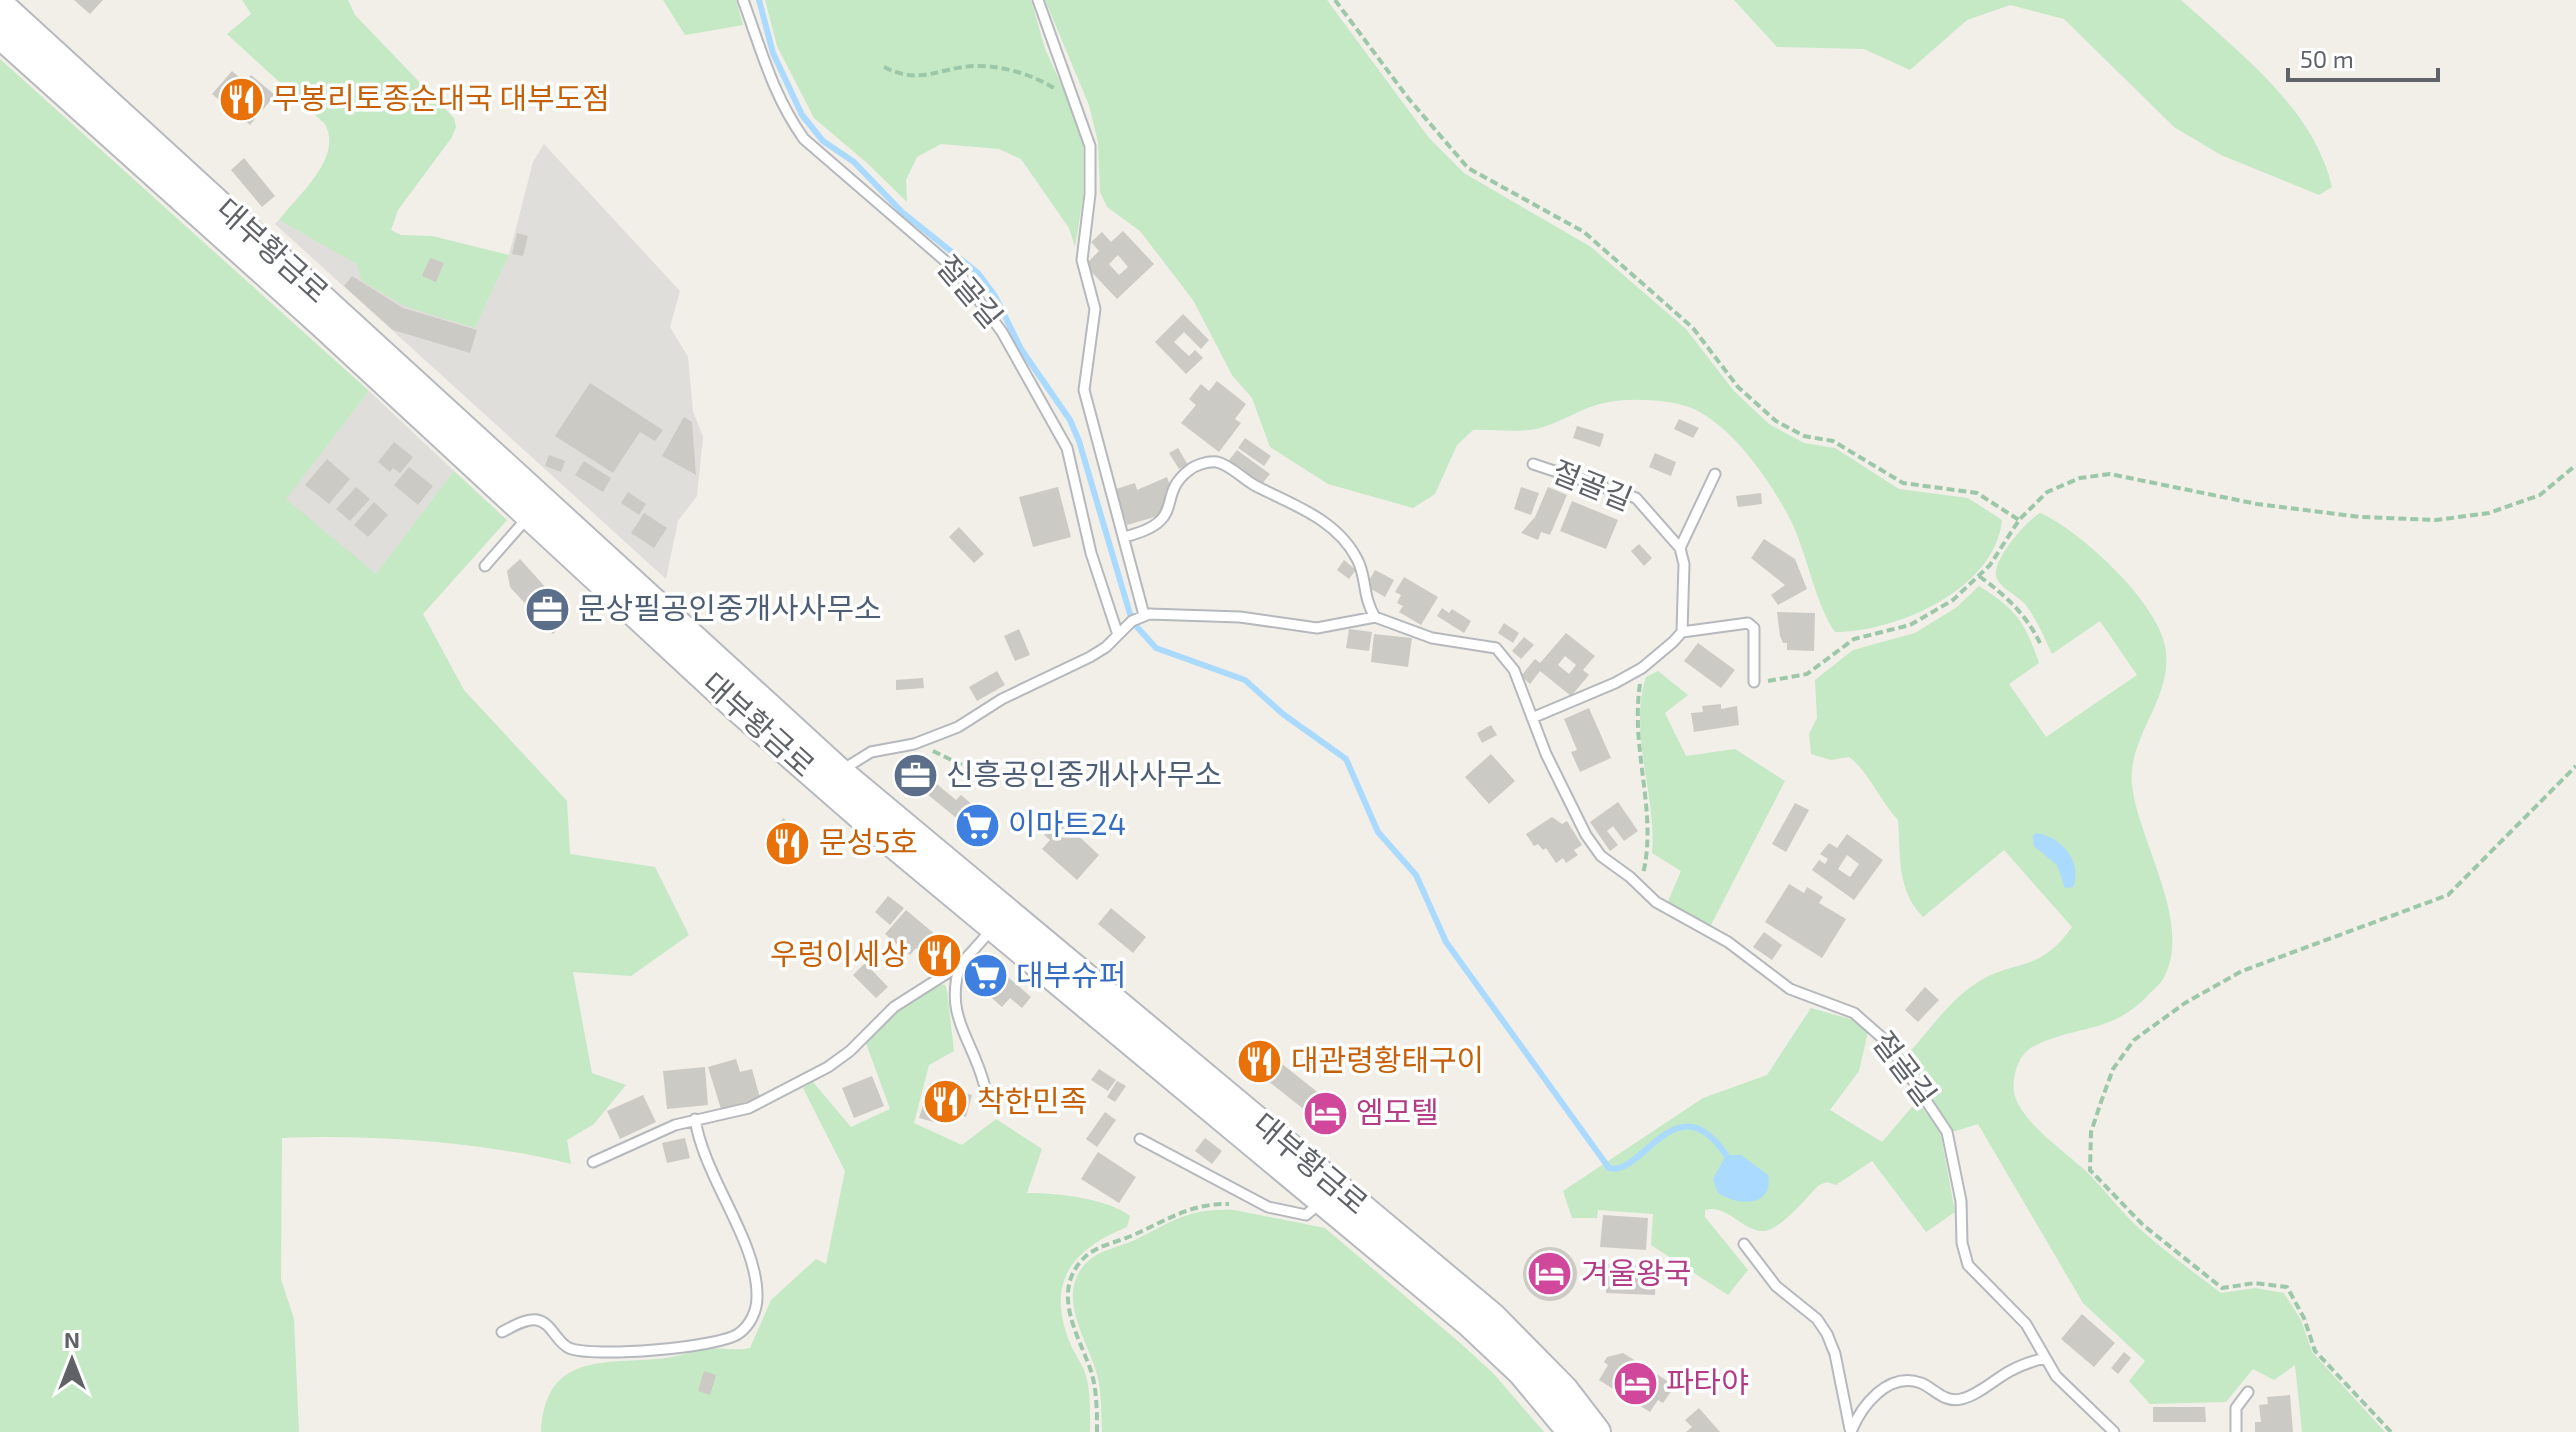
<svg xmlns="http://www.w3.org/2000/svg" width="2576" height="1432" font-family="'Exo 2','Noto Sans KR',sans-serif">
	<rect width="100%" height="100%" fill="#f1efe8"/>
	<path fill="#e0deda" d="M544,144l136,147 -10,36 18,30 5,54 10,26 -6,59 -19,25 -12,58 -391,-355 4,-4 196,108 34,-73 24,-93z
		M369,391l85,80 -78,104 -91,-76z"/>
	<path fill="#c5e8c5" d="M242,0h106l7,15 99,103 2,9 -4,10 -54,73 -7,20 10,5 31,1 77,19 -34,73 -71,-22 -42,-25 -5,-17 -78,-44c20,-26 64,-62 46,-96l-98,-90 24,-20z
		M663,0h73l7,25 -58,10z
		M765,0h266l14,49 32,70 6,25v54l-8,49 -6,-19 -48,-69 -22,-10 -58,-5 -24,13 -11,23 1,22 -40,-39 -53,-45 -37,-72z
		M1045,0h282l102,138 35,35 127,74 95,82 48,62 35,33 35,19 31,5 64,41 69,9 34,22c-7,70 -106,112 -167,112 -20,-28 -28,-80 -45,-113 -19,-37 -57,-92 -96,-110 -23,-10 -61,-11 -85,-7 -28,4 -54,26 -81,28 -18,2 -37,-1 -55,0l-16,15 -22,49 -22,14 -85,-24 -58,-37 -18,-49 -20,-23 -39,-75 -53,-69 -33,-24 -7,-15 -2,-50 -9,-37z
		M1734,0h447c57,52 133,108 151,187l-13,8 -98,-40 -47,-28 -110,-108 -54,-14 -43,15 -57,50 -46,-21 -87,-2z
		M0,59l369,332 -83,108 90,75 78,-103 53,49 -84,94 41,76 103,111 3,53 85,13 34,68 -58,41 -58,-4 19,101 34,12 -32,39 -27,16 4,24c-87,-22 -200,-30 -289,-26l-1,141 13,40 5,113h-299z
		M2040,513c40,17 117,89 125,133 10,51 -38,89 -33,139 6,56 61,138 32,192 -3,7 -11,13 -16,18 -36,39 -72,30 -114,51 -16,8 -22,30 -20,46 4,28 53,61 73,80 18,18 34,40 53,57 25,23 54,43 81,64l34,-5 29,5 17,27 11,32 73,80h-83l-7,-67 -21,15 -21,-11 -27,33 -76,2 -21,-23 16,-20 -62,-58 -105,-179 -26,8 -45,-77c20,-22 40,-51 65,-69 40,-29 66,-10 100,-59l-68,-77 -81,67c-27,-28 -22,-61 -25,-97 -17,-18 -32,-52 -49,-63l-18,3 -20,-6 -2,-20 8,-16 -2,-38 38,-30 62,-17 42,-26 22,-21c37,23 46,36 60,77l-30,21 37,53 91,-62 -37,-54 -48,33c-8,-17 -15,-35 -27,-50 -8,-9 -23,-15 -28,-25 -8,-16 29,-58 43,-66z
		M1658,671l30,24 -23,18 21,43 49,-7 50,32 -74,144 -44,-21 14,-33 -29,-18c5,-57 -24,-120 -6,-176z
		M939,984l6,1 2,6 7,60 -25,14 -15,58 48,22 34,-26 46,30 -15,44c29,0 80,5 103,23l-3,11c-54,22 -82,54 -57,116 4,11 13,21 16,33 5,18 4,38 4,56h-549c4,-76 57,-69 117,-73 17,-1 32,-8 49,-10 14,-2 29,2 43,-1l21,-48 45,-41 10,5 19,-93 -42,-83 10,-6 38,45 39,-18 -24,-66 22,-26z
		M1811,1008l46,13 11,11 -9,39 -29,39 52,32 35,-41 23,29 15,82 -29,20 -54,-71 -36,24 -9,-3 -8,3c-13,13 -31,36 -48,44 -23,11 -42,-27 -66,-19v7l43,53 -20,25 -77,-50 2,-31 -55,-4 -1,8h-25l-9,-27 140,-93 64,-23z
		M1234,1210l91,18 134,114 34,31 51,59h-442c-1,-20 0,-42 -6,-61 -10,-33 -41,-77 -9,-109 14,-13 34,-15 50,-23 37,-19 54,-31 97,-29z"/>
	<path fill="#aadaff" d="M2036,833c25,3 47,29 37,54l-8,1 -8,-23 -23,-19 -1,-10z
		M1726,1155h15l27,20c6,33 -30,31 -50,18l-5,-14z"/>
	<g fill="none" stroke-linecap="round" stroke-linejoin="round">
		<path stroke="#aadaff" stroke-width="6" d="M759,0l14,53 29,62 21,26 31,21 48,50 76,61 17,23 26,53 49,71 9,21 51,173
			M1137,627l19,21 89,32 38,34 63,45 32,73 38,43 30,67 163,226c33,10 67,-88 117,-13"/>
	</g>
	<path fill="#cccac5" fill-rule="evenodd" d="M74,0h29l-13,14z
		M232,71l13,11 6,-7 24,20 -25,30 -38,-31z
		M244,158l31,38 -13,11 -31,-37z
		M1123,231l31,33 -37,35 -32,-34 14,-14 -8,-9 11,-10 9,10zM1118,255l10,12 -9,8 -10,-11z
		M517,233l11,3 -5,20 -11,-2z
		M430,258l14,5 -8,19 -14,-6z
		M352,276l51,32 74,22 -7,23 -77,-23 -49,-44z
		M1183,314l26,26 -8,9 -17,-17 -10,10 15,14 6,-6 8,8 -17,16 -31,-32z
		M1217,381l29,23 -11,15 6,4 -22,29 -38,-29 15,-18 -7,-6 12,-15 8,7z
		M590,383l73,47 -8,11 -15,-9 -27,41 -58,-37z
		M684,417l8,5 4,53 -34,-19z
		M1679,419l20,9 -6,10 -19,-9z
		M1577,426l27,8 -4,13 -27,-9z
		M1245,438l26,18 -7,10 -26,-18z
		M394,442l19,15 -13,16 -7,-5 -3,4 -12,-10z
		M1178,448l10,17 -9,4 -10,-16z
		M1237,450l33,24 -8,10 -33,-24z
		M1655,453l21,9 -5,14 -22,-9z
		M549,455l16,6 -4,11 -16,-6z
		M327,459l23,20 -21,25 -24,-19z
		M584,461l27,17 -8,14 -28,-17z
		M409,467l24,19 -15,19 -24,-20z
		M1167,477l5,14 -5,1 2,5 -11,19 -31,9 -11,-36 19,-6 2,7z
		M356,487l14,12 -20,22 -14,-12z
		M1058,487l13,50 -38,10 -14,-50z
		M1521,487l18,6 -8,22 -17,-6z
		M1548,487l19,8 -17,40 -9,-3 -3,8 -17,-7 14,-16z
		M628,492l18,12 -7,11 -18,-12z
		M1761,493l1,11 -24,3 -2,-11z
		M1572,501l46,19 -12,29 -46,-18z
		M374,502l14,13 -20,22 -14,-12z
		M644,513l23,15 -13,20 -23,-15z
		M959,527l25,27 -10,9 -25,-26z
		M1764,539l31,20 12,30 -29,16 -7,-10 14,-10 -34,-27z
		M1639,544l13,14 -8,8 -13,-15z
		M520,559l45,50 1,13 -13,12 -43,-47 -3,-16z
		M1344,560l12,10 -7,9 -12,-9z
		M1375,570l19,10 -9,17 -19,-11z
		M1404,577l34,20 -17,28 -22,-13 4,-6 -6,-3 4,-8 -6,-3z
		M1442,608l7,5 3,-4 19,12 -7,12 -27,-17z
		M1777,612l38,1 -1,38 -27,-1v-7h-4l-3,-7z
		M1504,623l15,10 -6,10 -15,-10z
		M1019,629l11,26 -15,6 -11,-25z
		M1349,629l23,3 -3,19 -23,-3z
		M1566,633l29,23 -12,14 6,5 -18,21 -31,-25 -10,13 -9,-8 14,-17 5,4zM1565,656l11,9 -7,9 -11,-9z
		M1374,634l38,4 -4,29 -37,-5z
		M1524,637l10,8 -13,14 -9,-8z
		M1698,643l37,27 -14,18 -37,-27z
		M997,671l8,14 -28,16 -8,-14z
		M923,678l1,10 -28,2v-10z
		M1721,704v5l16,-3 2,19 -45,7 -3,-19 12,-1 -1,-6z
		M1589,708l22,50 -31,14 -9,-20 6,-2 -13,-31z
		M1491,725l6,10 -15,8 -5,-10z
		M1491,754l24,27 -26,23 -24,-27z
		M908,760l48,40 5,-5 34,29 -13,15 -83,-68z
		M1618,802l20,29 -14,10 -11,-15 -6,5 11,14 -8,6 -20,-29z
		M1795,803l14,7 -23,42 -14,-8z
		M1552,817l10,7 5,-3 15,24 -8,5 4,5 -12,8 -3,-5 -7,5 -10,-15 -3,2 -5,-6 -4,2 -8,-12z
		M783,818l28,20 -19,27 -28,-20z
		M1059,818l40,37 -22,25 -35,-31 8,-9 -6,-5z
		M1847,834l36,26 -29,40 -42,-30 7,-10 6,4 3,-5 -8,-5 9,-11 8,5zM1847,855l12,9 -9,13 -12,-8z
		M1789,884l15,9 3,-6 16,10 -4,6 27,16 -24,39 -57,-36z
		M888,896l16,12 -14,17 -15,-13z
		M1111,908l35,29 -13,16 -35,-29z
		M906,910l48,40 -15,17 -23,-19 -6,7 -25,-21z
		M1764,932l18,13 -10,15 -19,-13z
		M986,958l45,39 -9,11 -12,-10 -8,9 -33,-29z
		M865,963l23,24 -12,11 -23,-23z
		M1925,987l14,13 -21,22 -13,-12z
		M1253,1041l91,72 -14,17 -91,-72z
		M736,1059l4,13 12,-3 8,29 -39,11 -13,-42z
		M705,1067l3,38 -41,4 -4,-38z
		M1099,1069l17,11 -8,11 -17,-11z
		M872,1076l12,30 -30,12 -12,-30z
		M1117,1081l9,5 -11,16 -8,-5z
		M930,1083l42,12 -6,22 -28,-9 -4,14 -15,-4z
		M643,1095l13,27 -36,17 -13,-28z
		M1105,1112l11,8 -19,27 -11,-8z
		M685,1138l5,20 -23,5 -5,-20z
		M1205,1138l17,13 -10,13 -17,-13z
		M1098,1152l38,25 -17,26 -38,-24z
		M1603,1215l45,3 -2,32 -46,-3z
		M1523 1274a27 27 0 1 1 54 0a27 27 0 1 1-54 0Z
		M1607,1264l49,2 -1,29 -49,-2z
		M1660,1265l17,4 -2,9 -17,-4z
		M2082,1314l33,29 -21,24 -33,-28z
		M2124,1352l7,6 -13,16 -7,-6z
		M1623,1353l46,29 -2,5 5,3 -9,13 -5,-3 -8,12 -51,-32 9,-15 -4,-3 3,-5z
		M704,1371l12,4 -6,20 -12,-4z
		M2290,1395l3,37h-38v-10h6l-2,-17 9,-1 -1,-7z
		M2153,1407h52l1,15h-53z
		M1699,1408l21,24h-34l6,-5 -7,-7z"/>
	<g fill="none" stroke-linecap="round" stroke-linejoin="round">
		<defs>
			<path id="service" d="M743,0c18,49 30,96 61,139l154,133 44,60 65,116 24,105 27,82
				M1038,0l52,146v48l-8,66 13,49 -11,81 60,225
				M1124,537c65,-16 31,-40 64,-66 7,-6 19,-10 29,-9 13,3 25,16 37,23 36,19 82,33 103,74 10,18 5,37 18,58
				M1680,548l35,-74
				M485,566l43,-49
				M1682,632l66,-9 6,5v54
				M1532,718l83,-35 27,-15 31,-26 9,-10 2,-68 -4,-16 -44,-50 -103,-34
				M842,770l29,-18 43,-8 44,-17 44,-28 88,-42 16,-10 26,-26 17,-7 91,3 77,11 58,-11 57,21 64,10 18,22 32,84 40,81 15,21 29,21 26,25 72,40 62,47 64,24 33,29 60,90 14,69 1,42 6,22 58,59 30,52 58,56
				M960,965c-16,52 12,73 24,119
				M1140,1139l128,68 38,8 15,-13
				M593,1162l82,-37 74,-17 79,-41 22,-16 44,-44 66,-42 33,-37
				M1744,1244l32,42 41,33 10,15 8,20 15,75
				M502,1332c10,-5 24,-14 35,-12 15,3 19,22 32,28 24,10 147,0 169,-14 12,-8 19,-23 19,-37 1,-56 -53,-119 -62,-178
				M1851,1432c10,-26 37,-61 70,-49 14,6 23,20 40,16 16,-3 34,-20 49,-28 11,-6 23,-10 35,-13
				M2236,1432v-24l12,-16"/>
			<path id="secondary" d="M0,4l840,768 652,544 72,73 33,43
				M0,35l322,289 417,386 143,125 588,489 51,48 50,60"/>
		</defs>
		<use href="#service" stroke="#b5b8bc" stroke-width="13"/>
		<use href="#secondary" stroke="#b6babf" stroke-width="30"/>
		<path stroke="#9cc7a9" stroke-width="4" stroke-dasharray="8 4" stroke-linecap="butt" d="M1335,0l73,98 60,70 116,64 109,96 45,59 38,34 28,15 29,5 70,42 74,10 42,27
			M884,67c38,19 54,0 92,-1 25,-1 57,9 78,22
			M1979,576c27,20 46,37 61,67
			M1768,681l39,-7 47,-35 56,-14 43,-25 37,-35 29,-45 28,-28 33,-14 30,-4 147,30 104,13 75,3 53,-7 51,-18 36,-30
			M1640,684c-10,66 18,128 3,190
			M933,751l62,30
			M1097,1432c0,-20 0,-42 -6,-61 -12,-35 -40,-77 -9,-111 12,-14 33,-17 49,-24 35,-15 59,-33 98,-32
			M2391,1432l-76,-81 -11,-33 -17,-31 -32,-4 -33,5 -79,-63 -53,-55 1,-38 10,-30 12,-33 21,-29 51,-37 57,-32 206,-76 128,-129"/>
		<use href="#service" stroke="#fff" stroke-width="9"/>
		<use href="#secondary" stroke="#fff" stroke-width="26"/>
	</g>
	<defs>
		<symbol id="restaurant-disc" viewBox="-11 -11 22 22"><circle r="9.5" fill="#e8710a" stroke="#fff"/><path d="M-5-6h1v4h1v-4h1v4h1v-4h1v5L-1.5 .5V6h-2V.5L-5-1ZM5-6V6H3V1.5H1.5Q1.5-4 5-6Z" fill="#fff"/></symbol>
		<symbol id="office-disc" viewBox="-11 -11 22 22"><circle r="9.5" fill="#5c6f8a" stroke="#fff"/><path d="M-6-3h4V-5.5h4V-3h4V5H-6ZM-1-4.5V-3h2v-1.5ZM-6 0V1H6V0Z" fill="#fff"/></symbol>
		<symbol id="supermarket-disc" viewBox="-11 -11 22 22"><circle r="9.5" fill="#3f7fe0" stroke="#fff"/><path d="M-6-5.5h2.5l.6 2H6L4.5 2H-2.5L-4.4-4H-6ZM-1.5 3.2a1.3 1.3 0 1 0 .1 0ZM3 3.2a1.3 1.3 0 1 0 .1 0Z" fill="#fff"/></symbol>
		<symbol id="hotel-disc" viewBox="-11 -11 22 22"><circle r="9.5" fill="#d1479c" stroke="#fff"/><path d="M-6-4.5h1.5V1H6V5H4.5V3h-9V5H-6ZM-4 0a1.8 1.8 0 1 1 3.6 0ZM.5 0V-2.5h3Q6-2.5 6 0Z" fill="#fff"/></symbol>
	</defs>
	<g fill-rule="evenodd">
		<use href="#restaurant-disc" x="216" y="74" width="51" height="51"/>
		<use href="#office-disc" x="522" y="584" width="51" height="51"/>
		<use href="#office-disc" x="890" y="750" width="51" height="51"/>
		<use href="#supermarket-disc" x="952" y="800" width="51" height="51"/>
		<use href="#restaurant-disc" x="762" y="818" width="51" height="51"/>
		<use href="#restaurant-disc" x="914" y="930" width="51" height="51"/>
		<use href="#supermarket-disc" x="960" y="950" width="51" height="51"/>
		<use href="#restaurant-disc" x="1234" y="1036" width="51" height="51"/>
		<use href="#restaurant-disc" x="920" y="1076" width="51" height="51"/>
		<use href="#hotel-disc" x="1300" y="1088" width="51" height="51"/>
		<use href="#hotel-disc" x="1524" y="1248" width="51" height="51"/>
		<use href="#hotel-disc" x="1610" y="1358" width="51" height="51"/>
	</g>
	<g text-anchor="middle" stroke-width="7" stroke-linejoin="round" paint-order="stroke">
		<g font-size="30" fill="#c56008" stroke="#fff" text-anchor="start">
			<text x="272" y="109">무봉리토종순대국 대부도점</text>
			<text x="819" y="853">문성5호</text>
			<text x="908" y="965" text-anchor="end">우렁이세상</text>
			<text x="1291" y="1071">대관령황태구이</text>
			<text x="977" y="1112">착한민족</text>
		</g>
		<g font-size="30" fill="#5f6368" stroke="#fff">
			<text transform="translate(272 251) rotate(42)" y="10">대부황금로</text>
			<text transform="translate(969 292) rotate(50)" y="10">절골길</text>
			<text transform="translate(1592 486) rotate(22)" y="10">절골길</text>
			<text transform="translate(758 725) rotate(42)" y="10">대부황금로</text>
			<text transform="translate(1904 1069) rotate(53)" y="10">절골길</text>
			<text transform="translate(1310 1164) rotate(40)" y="10">대부황금로</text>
		</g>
		<g font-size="30" fill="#4e5e75" stroke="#fff" text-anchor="start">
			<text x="578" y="619">문상필공인중개사사무소</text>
			<text x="946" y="785">신흥공인중개사사무소</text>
		</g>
		<g font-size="30" fill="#366cbe" stroke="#fff" text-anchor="start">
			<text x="1008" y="835">이마트24</text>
			<text x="1016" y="986">대부슈퍼</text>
		</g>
		<g font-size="30" fill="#b23c85" stroke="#fff" text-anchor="start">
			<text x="1356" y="1123">엠모텔</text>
			<text x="1581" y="1284">겨울왕국</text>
			<text x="1666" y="1393">파타야</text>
		</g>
	</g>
	<g transform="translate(72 1360)" stroke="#ffffff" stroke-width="6" paint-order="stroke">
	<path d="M0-6L14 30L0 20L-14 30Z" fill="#5f6368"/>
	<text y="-12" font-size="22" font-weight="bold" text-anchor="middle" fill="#5f6368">N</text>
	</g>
	<path d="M2288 68v12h150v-12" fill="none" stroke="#5f6368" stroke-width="4"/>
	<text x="2300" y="68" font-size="24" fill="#5f6368" stroke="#ffffff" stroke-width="6" paint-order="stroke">50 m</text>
</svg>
